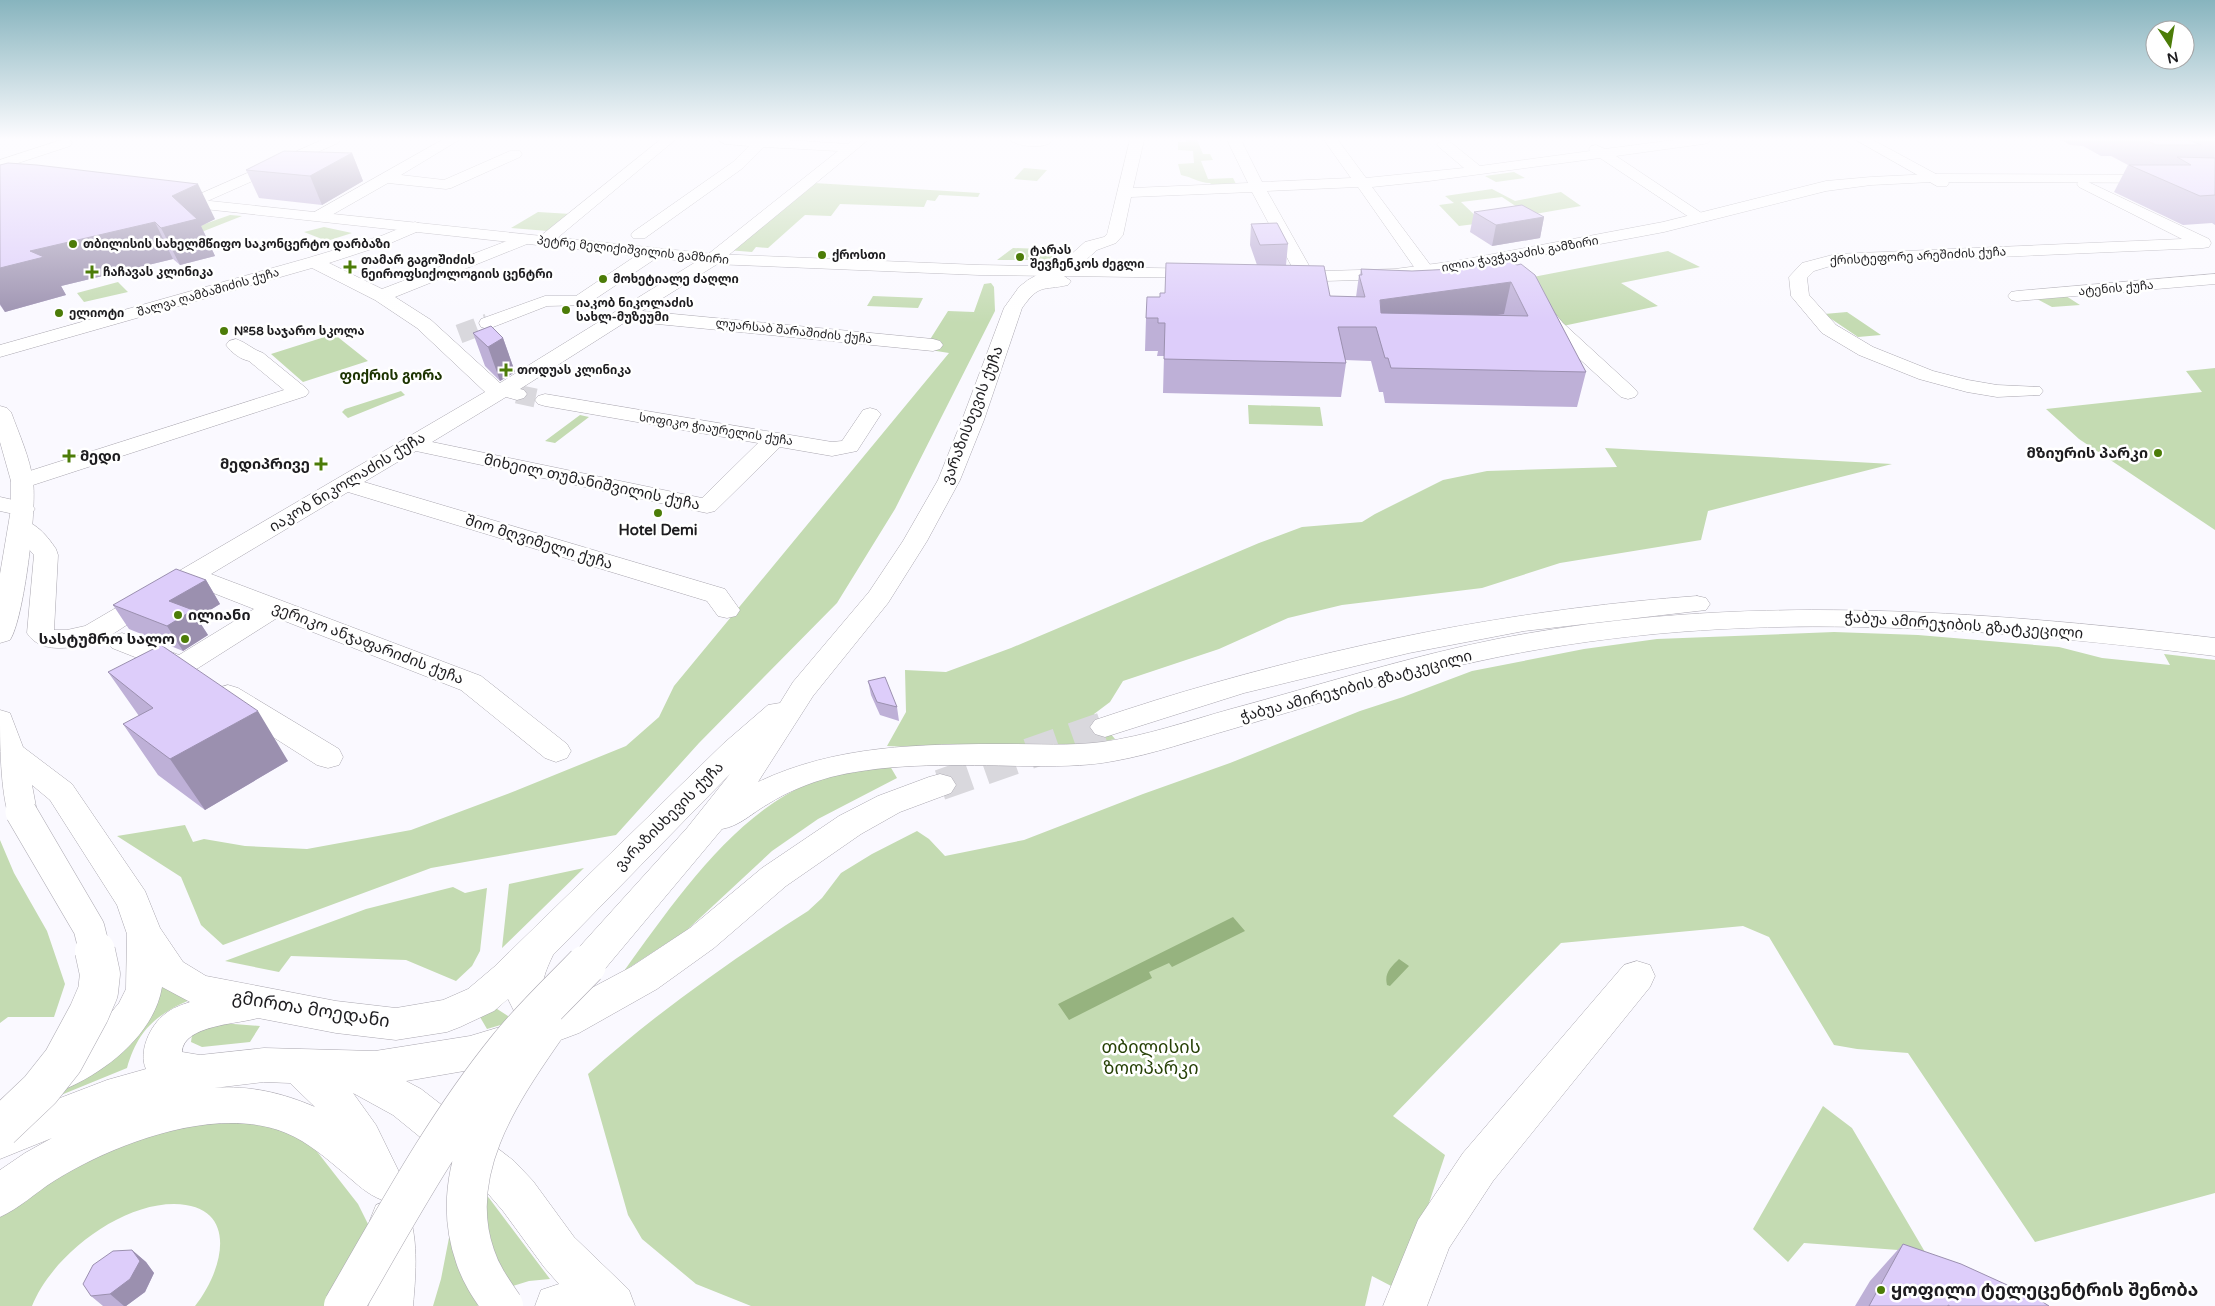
<svg xmlns="http://www.w3.org/2000/svg" width="2215" height="1306" font-family="'Varela Round','Noto Sans Georgian',sans-serif">
	<rect width="100%" height="100%" fill="#faf9ff"/>
	<path fill="#c4dbb2" d="M1186,140h11l6,14h7l3,6 -12,1 7,18 25,-1 3,6 -24,1 -2,-2c-11,0 -18,-6 -29,-8l-3,-11 16,-1 -1,-12 -15,-1v-8h8z
		M1024,168l23,2 -10,11 -23,-2z
		M1514,172l11,6 -29,4 -11,-6z
		M814,183l166,10 -2,4 -39,-2 -4,6 -8,-1 -3,7 -84,-3 -9,12 -26,-1 -37,33 -12,-1 -4,5 -25,-2z
		M1492,189l23,12 46,-9 20,14 -52,9 -27,-18 -41,5 22,21 -24,3 -20,-21 15,-2 -9,-7z
		M538,212l33,2 -23,17 -37,-3z
		M230,215l12,1 -38,15 -21,4 16,-9z
		M324,227l28,6 -25,8 -23,-9z
		M1013,248l54,2 -16,10h-54z
		M1668,251l32,16 -79,16 37,23 -100,21 -35,-48z
		M118,282l10,10 -44,10 -7,-9z
		M991,283l3,4 1,24 -100,198 -58,94 -138,140 -83,92 -185,33 -208,77 -22,-20 -20,-48 -64,-41 68,-11 8,17 11,-3 41,7 62,3 104,-19 104,-39 111,-45 33,-29 15,-31 275,-333 -25,-4 24,-38 26,1 10,-28z
		M873,296l50,2 -5,10 -51,-2z
		M2066,296l14,9 -28,2 -15,-8z
		M1847,312l34,23 -23,2 -34,-23z
		M334,334l34,27 -65,21 -32,-28z
		M2215,368v162l-136,-91 -33,-30 156,-17 -16,-21z
		M401,391l4,4 -57,23 -6,-6 3,-3z
		M1248,405l72,2 3,19 -74,-2z
		M580,415l9,2 -34,26 -10,-2z
		M1605,448l287,16 -184,47 -7,29 -141,23 -78,25 -140,17 -54,13 -69,31 -96,32 -13,21 -16,12 21,25 -22,5 -162,4 -44,-2 19,-34 -1,-42 41,2 65,-24 248,-105 43,-16 60,-5 13,-8 68,-34 44,-9 130,-4z
		M1834,632l84,3 141,12 43,11 68,7 -6,-11 51,6v533l-180,49 -127,-189 -51,-4 -23,-4 -65,-108 -26,-11 -182,17 -168,173 52,39 -17,51 -33,82 -23,-12 -7,30h-614l-55,-22 -54,-45 -14,-24 -40,-141c68,-61 143,-114 220,-163l14,-13 19,-25 31,-19 45,-23 12,8 16,17 79,-16 119,-46 87,-31 130,-52 43,-14 69,-26 112,-22 73,-10z
		M890,766l7,12 -79,41 -46,32 -85,79 -63,41c48,-66 109,-157 188,-189 25,-10 52,-12 78,-16z
		M0,840l14,33 33,58 18,53 -11,33h-46l-8,6z
		M584,868l-82,80 7,-64z
		M453,887l12,6 22,-5 -7,63 -8,15 -16,15 -50,-21 -115,-4 -12,16 -54,-11 141,-52z
		M163,985l36,11c-39,16 -60,30 -72,72l-127,52 157,-119z
		M494,1007l14,9 16,2 -37,11 -7,-12z
		M221,1023l39,3 -10,16 -48,5 -11,-5 1,-7 11,-8z
		M1823,1106l29,22 73,124 -121,-9 -16,19 -35,-33z
		M233,1115l75,25 50,64 11,22 -41,80h-133c28,-35 46,-101 -21,-102 -55,0 -122,52 -142,102h-32v-97l91,-58z
		M462,1171l27,27 61,81 -21,2 -23,7 -29,18h-44l8,-27z"/>
	<path fill="#96b37f" d="M1233,917l12,14 -73,36 -3,-4 -20,9 3,6 -83,42 -11,-16z
		M1399,959l10,7 -19,20 -3,-1c-3,-12 4,-18 12,-26z"/>
	<g fill="none" stroke-linecap="round" stroke-linejoin="round">
		<path stroke="#d9d8dd" stroke-width="19" stroke-dasharray="19 10" stroke-linecap="butt" d="M459,334l29,-11
			M517,394l28,6"/>
		<path stroke="#d9d8dd" stroke-width="31" stroke-dasharray="31 16" stroke-linecap="butt" d="M940,785l165,-58"/>
		<defs>
			<path id="minor" d="M61,140h9l2,3 -2,3 -70,23v-9z
				M322,140h18l-2,3 -144,64h-10l-3,-3 3,-3z
				M442,140h17l-58,35 43,5 66,-29h10l2,3 -2,3 -69,31 -5,1 -58,-6 -65,37h-12l-2,-3 2,-3z
				M660,140h15l-125,104h-12l-2,-3 2,-3z
				M718,140h69l61,4 5,-4h15l-149,123 -77,48 291,28 7,2 3,4 -3,4 -7,2 -306,-30 -107,68 4,1 3,4 -3,4 -7,2 -11,-3 -74,45 270,56 56,-55 -213,-37 -7,-2 -3,-4 3,-4 7,-2 287,48 10,-1 21,-31 7,-2 7,2 4,4 -24,37 -25,5 -52,-9 -65,64 -8,2 -291,-62 -52,31 361,107 15,21 -4,6 -9,2 -9,-2 -11,-15 -359,-109 -137,82 270,102 86,68 4,7 -4,7 -11,4 -11,-4 -84,-68 -184,-72 -82,52 -2,3 -10,3 -71,-28 -4,-6 4,-6 10,-3 57,22 75,-46 -61,-24c-20,12 -40,24 -60,36 -10,6 -20,14 -31,18 -22,8 -60,18 -75,-6l7,-78 -25,-29 3,-5c19,-5 34,13 44,28l2,6 -4,75h13l18,-4 400,-234 -68,-64 -42,-28 -63,-32 -312,89v-12l308,-87 73,-22 34,-14 6,2 2,3 -2,3 -28,12 -64,21 53,26 138,-53h12l2,3 -2,3 -137,55 36,23 69,63 207,-128 131,-104 -74,-4 -21,21 -98,70h-12l-2,-3 2,-3 100,-70 16,-16 -24,-2z
				M1010,140h39l2,2c-7,7 -34,5 -41,-2z
				M1130,140h14l-11,48 115,-5 -21,-43h14l21,42 89,-4 -27,-38h14l28,38 98,-10 -25,-21 -2,-3 7,-4 5,1 31,25 110,-15 -1,-2 2,-3 5,-1 9,4 69,-9h36l-2,3 -5,1 -87,12 93,62 -2,3h-12l-95,-63 -171,23 -57,6 62,83 -3,4h-12l-61,-87 -91,4 49,87 -3,4h-12l-3,-4 -46,-86 -121,5 -8,38 -7,8 -19,7 -18,16 -39,22h-12l-3,-4 3,-4 39,-22 18,-16 19,-5 3,-3z
				M1856,140h17l74,40 2,3 -2,3h-10z
				M2084,180l125,59 2,4 -2,4 -6,1 -366,16 -23,7 -7,7 2,17 27,30 37,22 60,24 35,9 29,5 43,2 3,4 -3,4 -43,2 -30,-5 -48,-13 -60,-24 -37,-22 -31,-37 -2,-19 13,-14 34,-9 346,-15 -103,-52 -2,-3 2,-3z
				M652,248l6,1 2,4 -2,4 -72,48 -39,1 -59,23 -7,-2 -2,-4 2,-4 64,-23h31l70,-47z
				M2215,274v10l-198,17 -6,-1 -3,-4 3,-4 6,-1z
				M1543,304l6,2 14,17 72,66 3,4 -3,4 -7,2 -7,-2 -72,-66 -15,-21 3,-4z
				M236,339c10,3 17,11 27,14l43,35 3,4 -3,4 -276,90 -8,2 -8,-2 -3,-5 3,-5 270,-86 -35,-29c-9,-2 -17,-8 -23,-16l3,-4z
				M0,497l31,7 4,5 -4,5 -8,2 -23,-5z
				M228,685l10,3 101,61 4,8 -4,8 -11,3 -11,-3 -99,-63 -4,-7 4,-7z
				M1637,961l13,4 5,11 -5,11 -157,194 -44,67 -22,58h-44l35,-86 45,-67 161,-188z"/>
			<path id="major" d="M1932,174l283,1v8l-283,-1 -61,3 -45,6 -162,41 -208,39 -61,8 -106,3 -6,-1 -3,-4 3,-4 6,-1 106,-3 61,-8 207,-39 163,-41 45,-4z
				M172,197l541,57 266,11 230,4 3,4 -3,4 -6,1 -139,-2 7,5 -3,4c-26,6 -28,-2 -46,23l-38,112 -24,60 -33,61 -39,62 -75,93 -55,86c78,-37 162,-38 247,-38 32,0 65,2 97,-2 44,-6 86,-21 129,-33 89,-24 176,-52 266,-70 242,-47 476,-29 718,-1v18c-243,-30 -474,-48 -717,1 -90,18 -178,46 -266,72 -39,11 -78,25 -118,32 -31,6 -61,5 -92,5 -63,-1 -129,-4 -191,11 -22,6 -44,15 -63,27 -16,9 -28,22 -46,25l-123,147 -13,4 -13,-4 -5,-11 5,-11 114,-126 43,-54 -177,181c-5,11 -14,28 -8,40h11l13,5 62,-33 59,-39 72,-60 77,-52 39,-20 51,-19 11,-3 11,3 5,8 -5,8 -51,19 -39,22 -75,52 -72,62 -57,41 -78,44 -32,12 -77,25 -64,11 15,8 93,72 19,20 41,56 55,53 6,16h-100l6,-16 18,-6 -15,-17 -41,-56 -19,-22 -91,-74 -40,-22 23,32 27,55 -6,14 -15,6c-15,-6 -24,-15 -37,-26 -18,-15 -37,-32 -59,-41 -69,-29 -173,11 -232,48 -19,12 -34,27 -54,36v-47l25,-17 27,-15 -52,21v-38l107,-41 39,-11c-8,-17 4,-44 19,-55 7,-6 16,-9 25,-12l-28,-15c-8,49 -60,88 -104,105l-14,-6 -5,-12 5,-12 39,-25 26,-22 10,-12 7,-14 1,-55 -10,-29 -67,-105 -18,-15 5,27 -5,8 -11,4 -11,-4c-10,-28 -10,-78 -10,-110l10,3 13,34 49,37 73,107 15,37 23,34 23,14 130,25 60,7 47,-8 25,-11 26,-22 230,-224 44,-38 12,-2 13,-21 76,-90 34,-51 35,-61 24,-60 42,-112 15,-21 9,-7 29,-4 -78,-1 -266,-11 -546,-59 -3,-3 3,-3zM508,999l7,14 8,7 -53,16 -95,15 -111,-3 -64,7 -18,-3c1,-27 57,-28 76,-34l78,15 60,7 51,-8 13,-5 34,-16zM264,1082l26,1 25,24c-32,-14 -66,-22 -101,-19z
				M0,406l7,2 4,4c8,22 19,46 22,69 4,27 -9,138 -23,159l-10,3v-69l11,-65v-28l-11,-39z
				M1697,596l9,2 4,6 -4,6 -182,21 -115,22 -165,40 -139,44 -10,-3 -5,-7 5,-7c39,-13 79,-26 119,-37 158,-45 319,-75 483,-87z
				M391,1199l15,6c13,32 10,67 7,101h-44l4,-42 -3,-44 6,-15z"/>
		</defs>
		<use href="#minor" stroke="#aaa7b0" stroke-width="1"/>
		<use href="#major" stroke="#aaa7b0" stroke-width="1"/>
		<use href="#minor" fill="#fff" fill-rule="evenodd"/>
		<use href="#major" fill="#fff" fill-rule="evenodd"/>
		<defs>
			<path id="major-bridge-far1" d="M21,812l68,116 6,24"/>
			<path id="major-bridge" d="M0,1128l40,-38 23,-29 26,-48 9,-21 2,-18 -5,-23
				M344,1306c51,-88 100,-179 164,-258 24,-30 52,-56 78,-83
				M503,1306c-11,-16 -22,-31 -28,-50 -29,-83 23,-161 69,-227"/>
		</defs>
		<use href="#major-bridge-far1" stroke="#aaa7b0" stroke-width="32" stroke-linecap="butt"/>
		<use href="#major-bridge" stroke="#aaa7b0" stroke-width="41" stroke-linecap="butt"/>
		<use href="#major-bridge-far1" stroke="#fff" stroke-width="31"/>
		<use href="#major-bridge" stroke="#fff" stroke-width="40"/>
	</g>
	<path fill="#beb0d7" d="M2061,140h154v85l-3,-2 -29,2 -69,-33 14,-27 -17,-9h-10l-18,-10 -13,-1z
		M352,153l11,28 -41,24 -63,-7 -13,-28z
		M0,165l215,54 -14,7 14,30 -35,9 -7,-6 -112,27 5,9 -61,17 -5,-7z
		M1474,212l70,5 -4,21 -48,8 -22,-14z
		M1251,224l37,20 -2,21 44,31 26,1 3,-22h1l1,-6 51,2 41,-2 55,-9 78,112 -9,35 -192,-4 -2,-11h-4l-8,-31 -26,-1 1,3 -5,34 -178,-4 1,-37h-7l1,-5h-13l1,-33 14,-21 5,-4 92,-28 -7,-20z
		M473,333l30,5 12,34 -15,9 -15,-15z
		M206,580l14,24 -23,14 11,17 -25,16 -54,-22 -16,-24z
		M108,672l180,89 -83,49 -47,-35 -35,-51 16,-8z
		M868,681l29,26 2,14 -19,-6 -9,-20z
		M1903,1244l146,62h-194l15,-25z
		M132,1250l14,12 8,11 -9,19 -19,14h-23l-12,-10z"/>
	<path fill="#9b90af" d="M352,153l11,28 -41,24 -12,-29z
		M198,184l17,35 -14,7 14,30 -35,9 -19,-37 11,-32z
		M1544,217l-4,21 -48,8 4,-21z
		M155,222l18,37 -112,27 5,9 -61,17 -5,-8v-36l30,-17z
		M1511,282l-7,32 -126,18 2,-32z
		M503,338l12,34 -15,9 -12,-34z
		M206,580l14,24 -23,14 11,17 -25,16 -16,-25 2,-25z
		M258,711l30,50 -83,49 -35,-51z
		M132,1250l14,12 8,11 -9,19 -19,14h-2l-14,-12z"/>
	<path fill="#ddcdfa" stroke="#9b90af" fill-rule="evenodd" d="M2146,140h43l12,5h-45z
		M284,151l68,2 -42,23 -64,-6z
		M2177,157l38,1v37l-15,1 -71,-31h62z
		M8,163l29,2 161,19 -26,12 25,23 -36,9 -6,-6 -125,29 14,6 -44,11v-103z
		M1522,205l22,12 -48,8 -22,-13z
		M1277,223l11,21 -28,1 -9,-21z
		M1508,260l9,5 4,-1 14,11 51,97 -195,-4 -3,-10h-3l-9,-31h-38l8,36 -182,-4 1,-36h-7v-5h-12l1,-21h13v-4h5l1,-30 158,3 6,30 35,1 -6,-22h3l-1,-6 51,2 41,-2zM1511,282l17,34 -147,-3 -1,-13z
		M491,326l12,12 -15,9 -15,-14z
		M176,569l30,11 -37,21 24,9 -26,16 -54,-21z
		M161,645l97,66 -88,48 -47,-35 30,-16 -45,-36z
		M885,677l12,30 -20,-5 -9,-21z
		M1903,1244l58,20 77,35 11,7h-99l-2,-1v1h-79z
		M132,1250l8,11 -10,18 -20,15 -19,2 -8,-12 10,-19 20,-14z"/>
	<linearGradient id="sky" x2="0" y2="1"><stop stop-color="#87b4be"/><stop offset="0.43" stop-color="#fdfcff"/><stop offset="1" stop-color="#fdfcff" stop-opacity="0"/></linearGradient>
	<rect width="2215" height="323" fill="url(#sky)"/>
	<g fill="#4c7c08" stroke="#fff" stroke-width="2">
		<circle cx="73" cy="244" r="5"/>
		<circle cx="822" cy="255" r="5"/>
		<circle cx="1020" cy="257" r="5"/>
		<path d="M347.5 259.5h5v5h5v5h-5v5h-5v-5h-5v-5h5z"/>
		<path d="M89.5 264.5h5v5h5v5h-5v5h-5v-5h-5v-5h5z"/>
		<circle cx="603" cy="279" r="5"/>
		<circle cx="566" cy="310" r="5"/>
		<circle cx="59" cy="313" r="5"/>
		<circle cx="224" cy="331" r="5"/>
		<path d="M503.5 362.5h5v5h5v5h-5v5h-5v-5h-5v-5h5z"/>
		<circle cx="2158" cy="453" r="5"/>
		<path d="M66.5 448.5h5v5h5v5h-5v5h-5v-5h-5v-5h5z"/>
		<path d="M318.5 456.5h5v5h5v5h-5v5h-5v-5h-5v-5h5z"/>
		<circle cx="658" cy="513" r="5"/>
		<circle cx="178" cy="615" r="5"/>
		<circle cx="185" cy="639" r="5"/>
		<circle cx="1881" cy="1290" r="5"/>
	</g>
	<g text-anchor="middle" stroke-width="5" stroke-linejoin="round" paint-order="stroke">
		<g font-size="12" font-weight="bold" fill="#1d1c1f" stroke="#fff" text-anchor="start">
			<text x="83" y="248">თბილისის სახელმწიფო საკონცერტო დარბაზი</text>
			<text x="1030" y="254">ტარას<tspan x="1030" dy="14">შევჩენკოს ძეგლი</tspan></text>
			<text x="832" y="259">ქროსთი</text>
			<text x="361" y="264">თამარ გაგოშიძის<tspan x="361" dy="14">ნეიროფსიქოლოგიის ცენტრი</tspan></text>
			<text x="103" y="276">ჩაჩავას კლინიკა</text>
			<text x="613" y="283">მოხეტიალე ძაღლი</text>
			<text x="576" y="307">იაკობ ნიკოლაძის<tspan x="576" dy="14">სახლ-მუზეუმი</tspan></text>
			<text x="69" y="317">ელიოტი</text>
			<text x="234" y="335">№58 საჯარო სკოლა</text>
			<text x="517" y="374">თოდუას კლინიკა</text>
		</g>
		<g font-size="12" fill="#1d1c1f" stroke="#fff">
			<text transform="translate(633 250) rotate(6)" y="4">პეტრე მელიქიშვილის გამზირი</text>
			<text transform="translate(1520 254) rotate(-10)" y="4">ილია ჭავჭავაძის გამზირი</text>
			<text transform="translate(1918 256) rotate(-3)" y="4">ქრისტეფორე არეშიძის ქუჩა</text>
			<text transform="translate(2116 288) rotate(-5)" y="4">ატენის ქუჩა</text>
			<text transform="translate(208 292) rotate(-16)" y="4">შალვა ღამბაშიძის ქუჩა</text>
			<text transform="translate(794 331) rotate(6)" y="4">ლუარსაბ შარაშიძის ქუჩა</text>
			<text transform="translate(716 429) rotate(9)" y="4">სოფიკო ჭიაურელის ქუჩა</text>
		</g>
		<g font-size="14" font-weight="bold" fill="#1c3300" stroke="#fff">
			<text x="391" y="380">ფიქრის გორა</text>
		</g>
		<g font-size="15" fill="#1d1c1f" stroke="#fff">
			<text transform="translate(972 415) rotate(-69)" y="5">ვარაზისხევის ქუჩა</text>
			<text transform="translate(347 482) rotate(-31)" y="5">იაკობ ნიკოლაძის ქუჩა</text>
			<text transform="translate(592 482) rotate(12)" y="5">მიხეილ თუმანიშვილის ქუჩა</text>
			<text transform="translate(539 542) rotate(17)" y="5">შიო მღვიმელი ქუჩა</text>
			<text transform="translate(1964 625) rotate(4)" y="5">ჭაბუა ამირეჯიბის გზატკეცილი</text>
			<text transform="translate(368 643) rotate(21)" y="5">ვერიკო ანჯაფარიძის ქუჩა</text>
			<text transform="translate(1356 686) rotate(-15)" y="5">ჭაბუა ამირეჯიბის გზატკეცილი</text>
			<text transform="translate(669 816) rotate(-45)" y="5">ვარაზისხევის ქუჩა</text>
		</g>
		<g font-size="15" font-weight="bold" fill="#1d1c1f" stroke="#fff" text-anchor="end">
			<text x="2148" y="458">მზიურის პარკი</text>
			<text x="80" y="461" text-anchor="start">მედი</text>
			<text x="310" y="469">მედიპრივე</text>
			<text x="658" y="535" text-anchor="middle">Hotel Demi</text>
			<text x="188" y="620" text-anchor="start">ილიანი</text>
			<text x="175" y="644">სასტუმრო სალო</text>
		</g>
		<g font-size="18" fill="#1d1c1f" stroke="#fff">
			<text transform="translate(311 1009) rotate(9)" y="6">გმირთა მოედანი</text>
		</g>
		<g font-size="18" fill="#274107" stroke="#fff">
			<text x="1151" y="1053">თბილისის<tspan x="1151" dy="21">ზოოპარკი</tspan></text>
		</g>
		<g font-size="18" font-weight="bold" fill="#1d1c1f" stroke="#fff" text-anchor="start">
			<text x="1891" y="1296">ყოფილი ტელეცენტრის შენობა</text>
		</g>
	</g>
	<g transform="translate(2170 45) rotate(168)"><circle r="24" fill="#ffffff" stroke="#a5a4a5"/>
	<path d="M0-4L9 19L0 12L-9 19Z" fill="#4c7c08"/>
	<text y="-8" font-size="14" font-weight="bold" text-anchor="middle" fill="#1d1c1f">N</text>
	</g>
</svg>
